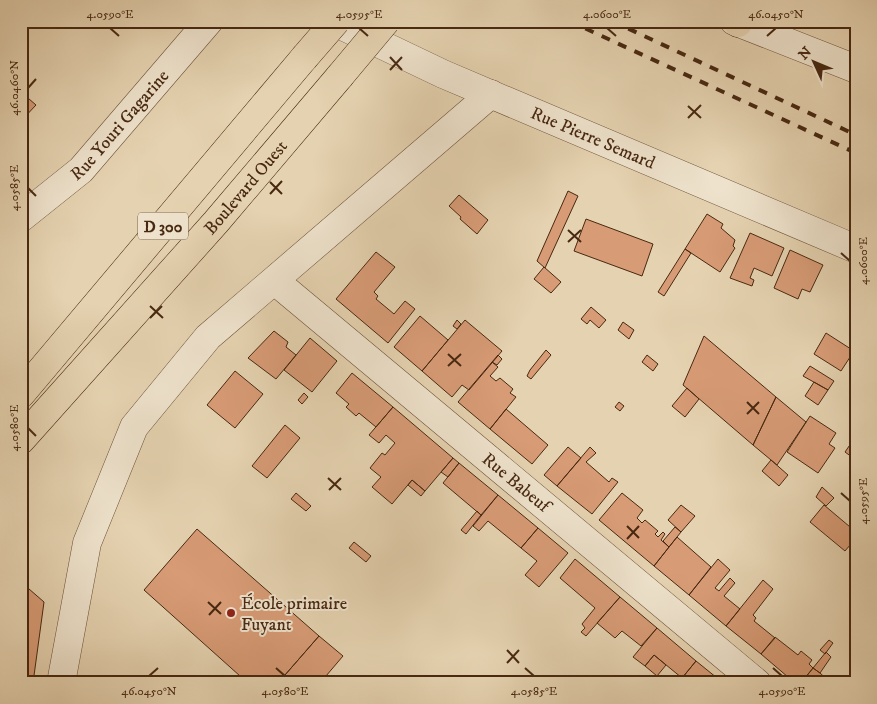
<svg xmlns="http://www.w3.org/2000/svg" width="877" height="704" font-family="'IM FELL DW Pica',serif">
	<rect width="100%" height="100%" fill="#e5d2b0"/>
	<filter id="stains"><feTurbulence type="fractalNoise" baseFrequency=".004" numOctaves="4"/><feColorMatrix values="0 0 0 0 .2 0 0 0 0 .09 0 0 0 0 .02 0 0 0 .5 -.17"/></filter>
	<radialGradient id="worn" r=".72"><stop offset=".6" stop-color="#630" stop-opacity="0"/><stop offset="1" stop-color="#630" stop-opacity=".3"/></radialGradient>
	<path fill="#d79b75" stroke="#482811" d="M21,92l15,13 -15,16z
		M568,191l10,5 -33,72 -8,-7z
		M459,195l29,25 -11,14 -17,-15 1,-2 -12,-11z
		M707,214l16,10 -2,4 14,12 -2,6 2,2 -15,24 -35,-23z
		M586,219l67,25 -11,32 -68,-25z
		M750,233l34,15 -12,28 -18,-8 -4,10 4,2 -2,6 -22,-8z
		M685,249l6,4 -27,43 -6,-4z
		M790,250l33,15 -13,27 -8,-3 -4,10 -24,-11z
		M376,252l19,15 -21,25 4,4 -2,3 18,15 11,-13 10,8 -27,34 -52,-44z
		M544,267l17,15 -10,11 -17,-14z
		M591,307l15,13 -7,8 -9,-8 -3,4 -6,-5z
		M420,316l28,24 -26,31 -28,-24z
		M457,320l4,4 -4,5 -4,-3z
		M465,320l37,31 -33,39 -7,-5 -10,12 -30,-26z
		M623,322l11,8 -5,9 -11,-9z
		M274,331l14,11 -2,5 10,8 -20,24 -28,-21z
		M826,333l28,18 -13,20 -27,-17z
		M704,336l72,61 -23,48 -70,-60z
		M310,338l27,23 -25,31 -28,-22z
		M546,350l5,5 -20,24 -4,-3 3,-6z
		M498,355l4,4 -5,6 -5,-3z
		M647,355l11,9 -5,7 -11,-9z
		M492,362l6,5 -8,9 6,5 4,-3 13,11 -3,4 6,4 -26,32 -32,-27z
		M810,366l24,15 -6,9 -25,-14z
		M235,371l28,23 -28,34 -28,-23z
		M352,373l41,34 -17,20 -17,-14 -3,3 -10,-9 3,-3 -13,-11z
		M814,382l14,8 -10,15 -13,-9z
		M687,388l12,11 -14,18 -13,-11z
		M304,393l4,4 -6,7 -4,-4z
		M776,397l30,25 -29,43 -24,-20z
		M619,402l5,4 -4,5 -5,-4z
		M393,407l60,51 -28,33 -13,-11 -20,24 -20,-17 9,-10 -11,-9 12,-15 3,2 10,-12 -9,-8 -7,8 -10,-8z
		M506,409l42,36 -16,19 -42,-35z
		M810,416l26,17 -7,11 6,4 -17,25 -31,-21z
		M285,425l15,13 -33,40 -15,-12z
		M856,436v24l-11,-8z
		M568,447l13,11 -24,28 -13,-11z
		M590,447l6,6 -10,9 23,20 3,-4 6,4 -26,32 -35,-28z
		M453,458l6,5 -11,14 -7,-5z
		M771,460l17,15 -9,11 -17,-15z
		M459,463l39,32 -17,20 -38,-32z
		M412,480l13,11 -4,5 -13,-11z
		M822,487l12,11 -8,8 -10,-9z
		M296,493l15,13 -5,5 -15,-12z
		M622,493l21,17 -6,8 5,5 3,-3 13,11 -3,3 3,3 5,-5 2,2 -4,6 8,7 -15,19 -55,-46z
		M498,495l40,33 -17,20 -33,-27 -9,10 -6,-5z
		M681,505l14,11 -14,16 -13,-12z
		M824,505l32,27v6l-11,13 -35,-29z
		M477,511l4,4 -15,19 -5,-4z
		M675,527l6,5 -12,15 -6,-6z
		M538,528l30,25 -29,34 -14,-12 12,-14 -16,-13z
		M197,529l122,107 -41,47h-44l6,-7 -96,-86z
		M677,537l34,30 -22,28 -35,-29z
		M354,542l17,14 -5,6 -17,-14z
		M575,559l45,38 -34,39 -5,-4 4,-4 -3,-4 13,-16 -35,-30z
		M718,559l12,11 -15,18 4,3 11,-13 5,5 -11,13 16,13 -14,17 -37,-31z
		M763,580l10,9 -20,26 3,3 -2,3 21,17 -14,16 -35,-28z
		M21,582l23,20 -11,81h-12z
		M620,597l37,31 -16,18 -19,-15 -7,7 -18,-15z
		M657,628l39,33 -14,17 -28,-23 -9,11 -12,-9z
		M319,636l24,20 -23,27h-42z
		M775,637l23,18 3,-4 11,9 -3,4 4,4 -12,15h-6l-34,-29z
		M829,640l4,3 -8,11 -5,-4z
		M826,652l5,5 -11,16 -7,-5z
		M654,655l12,10 -9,11 -12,-10z
		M696,661l26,21 -44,1z
		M813,668l7,5 11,10h-30z"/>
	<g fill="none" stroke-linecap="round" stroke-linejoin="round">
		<defs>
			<g id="minor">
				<path id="s1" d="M332,21l111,53 413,175"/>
				<path d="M734,21l122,48"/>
				<path id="s2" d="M21,218l60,-48 128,-149"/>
				<path id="s3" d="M275,281l482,402"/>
				<path d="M61,683l26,-140 47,-116 74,-90 283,-243"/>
			</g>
			<g id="major">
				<path d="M738,23v-2"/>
				<path d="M21,394l283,-336"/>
				<path id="s4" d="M21,440l195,-218 124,-146"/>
			</g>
		</defs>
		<use href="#minor" stroke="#6f5239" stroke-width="29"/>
		<use href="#major" stroke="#482811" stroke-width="29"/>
		<use href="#minor" stroke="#eee2cc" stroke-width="28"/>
		<use href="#major" stroke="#e5d2b0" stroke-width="28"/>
		<path stroke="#482811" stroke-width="4" stroke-dasharray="9 9" stroke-linecap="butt" d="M569,21l287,132
			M612,21l244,114"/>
		<defs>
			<path id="major-bridge" d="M304,58l32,-37
				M340,76l46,-55"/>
		</defs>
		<use href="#major-bridge" stroke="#482811" stroke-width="29" stroke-linecap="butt"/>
		<use href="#major-bridge" stroke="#e5d2b0" stroke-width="28"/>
	</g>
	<path fill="none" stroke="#482811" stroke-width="2" d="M110,28l9,8M359,28l9,8M607,28l9,8M767,36l9,-8M390,57l12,13M390,70l12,-13M28,88l8,-9M688,106l13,12M688,118l13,-13M270,182l12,12M28,188l8,8M270,194l12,-13M568,230l13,12M568,242l13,-12M841,253l9,8M150,306l13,12M150,318l12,-12M448,354l13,12M448,366l13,-12M747,402l12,12M747,414l12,-12M28,428l8,8M328,478l13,12M329,490l12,-12M841,493l9,8M627,526l12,12M627,539l12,-13M208,602l13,12M209,615l12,-13M507,650l12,13M507,663l12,-13M276,668l9,8M525,668l9,8M773,668l9,8M149,676l9,-8"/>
	<circle fill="#8f2418" stroke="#eee2cc" stroke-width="2" cx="231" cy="613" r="5"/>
	<g text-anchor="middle" stroke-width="4" stroke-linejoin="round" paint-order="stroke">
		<rect fill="#eee2cc" stroke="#7a6049" stroke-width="1" x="138" y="212.5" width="50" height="27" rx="4"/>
		<g font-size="16" font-weight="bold" fill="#482811">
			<text x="163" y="232">D 300</text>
		</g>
		<g font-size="18" fill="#482811" stroke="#eee2cc">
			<text dy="6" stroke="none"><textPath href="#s2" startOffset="136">Rue Youri Gagarine</textPath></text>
			<text dy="6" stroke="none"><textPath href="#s1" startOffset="286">Rue Pierre Semard</textPath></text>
			<text dy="6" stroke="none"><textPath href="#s4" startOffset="338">Boulevard Ouest</textPath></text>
			<text dy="6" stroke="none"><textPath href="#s3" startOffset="314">Rue Babeuf</textPath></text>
		</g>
		<g font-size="18" fill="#482811" stroke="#eee2cc" text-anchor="start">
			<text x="241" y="609">École primaire<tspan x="241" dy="21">Fuyant</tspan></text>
		</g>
	</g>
	<rect width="877" height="704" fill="none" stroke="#e5d2b0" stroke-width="55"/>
	<g transform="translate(814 62) rotate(314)" stroke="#eee2cc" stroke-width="4" paint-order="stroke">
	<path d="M0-4L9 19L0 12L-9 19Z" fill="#482811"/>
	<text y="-8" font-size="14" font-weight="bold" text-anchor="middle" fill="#482811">N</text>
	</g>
	<rect x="28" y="28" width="822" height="648" fill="none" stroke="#482811" stroke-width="2"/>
	<g font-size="12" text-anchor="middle" fill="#482811">
		<text x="110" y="18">4.0590°E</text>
		<text x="359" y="18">4.0595°E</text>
		<text x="607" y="18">4.0600°E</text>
		<text x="776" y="18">46.0450°N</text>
		<text transform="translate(14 88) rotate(-90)" y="4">46.0460°N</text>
		<text transform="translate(14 188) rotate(-90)" y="4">4.0585°E</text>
		<text transform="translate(863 261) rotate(-90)" y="4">4.0600°E</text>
		<text transform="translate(14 428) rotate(-90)" y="4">4.0580°E</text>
		<text transform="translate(863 501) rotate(-90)" y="4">4.0595°E</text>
		<text x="149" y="695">46.0450°N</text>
		<text x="285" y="695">4.0580°E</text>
		<text x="534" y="695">4.0585°E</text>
		<text x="782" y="695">4.0590°E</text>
	</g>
	<rect width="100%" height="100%" filter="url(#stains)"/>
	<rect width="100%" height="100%" fill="url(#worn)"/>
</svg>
